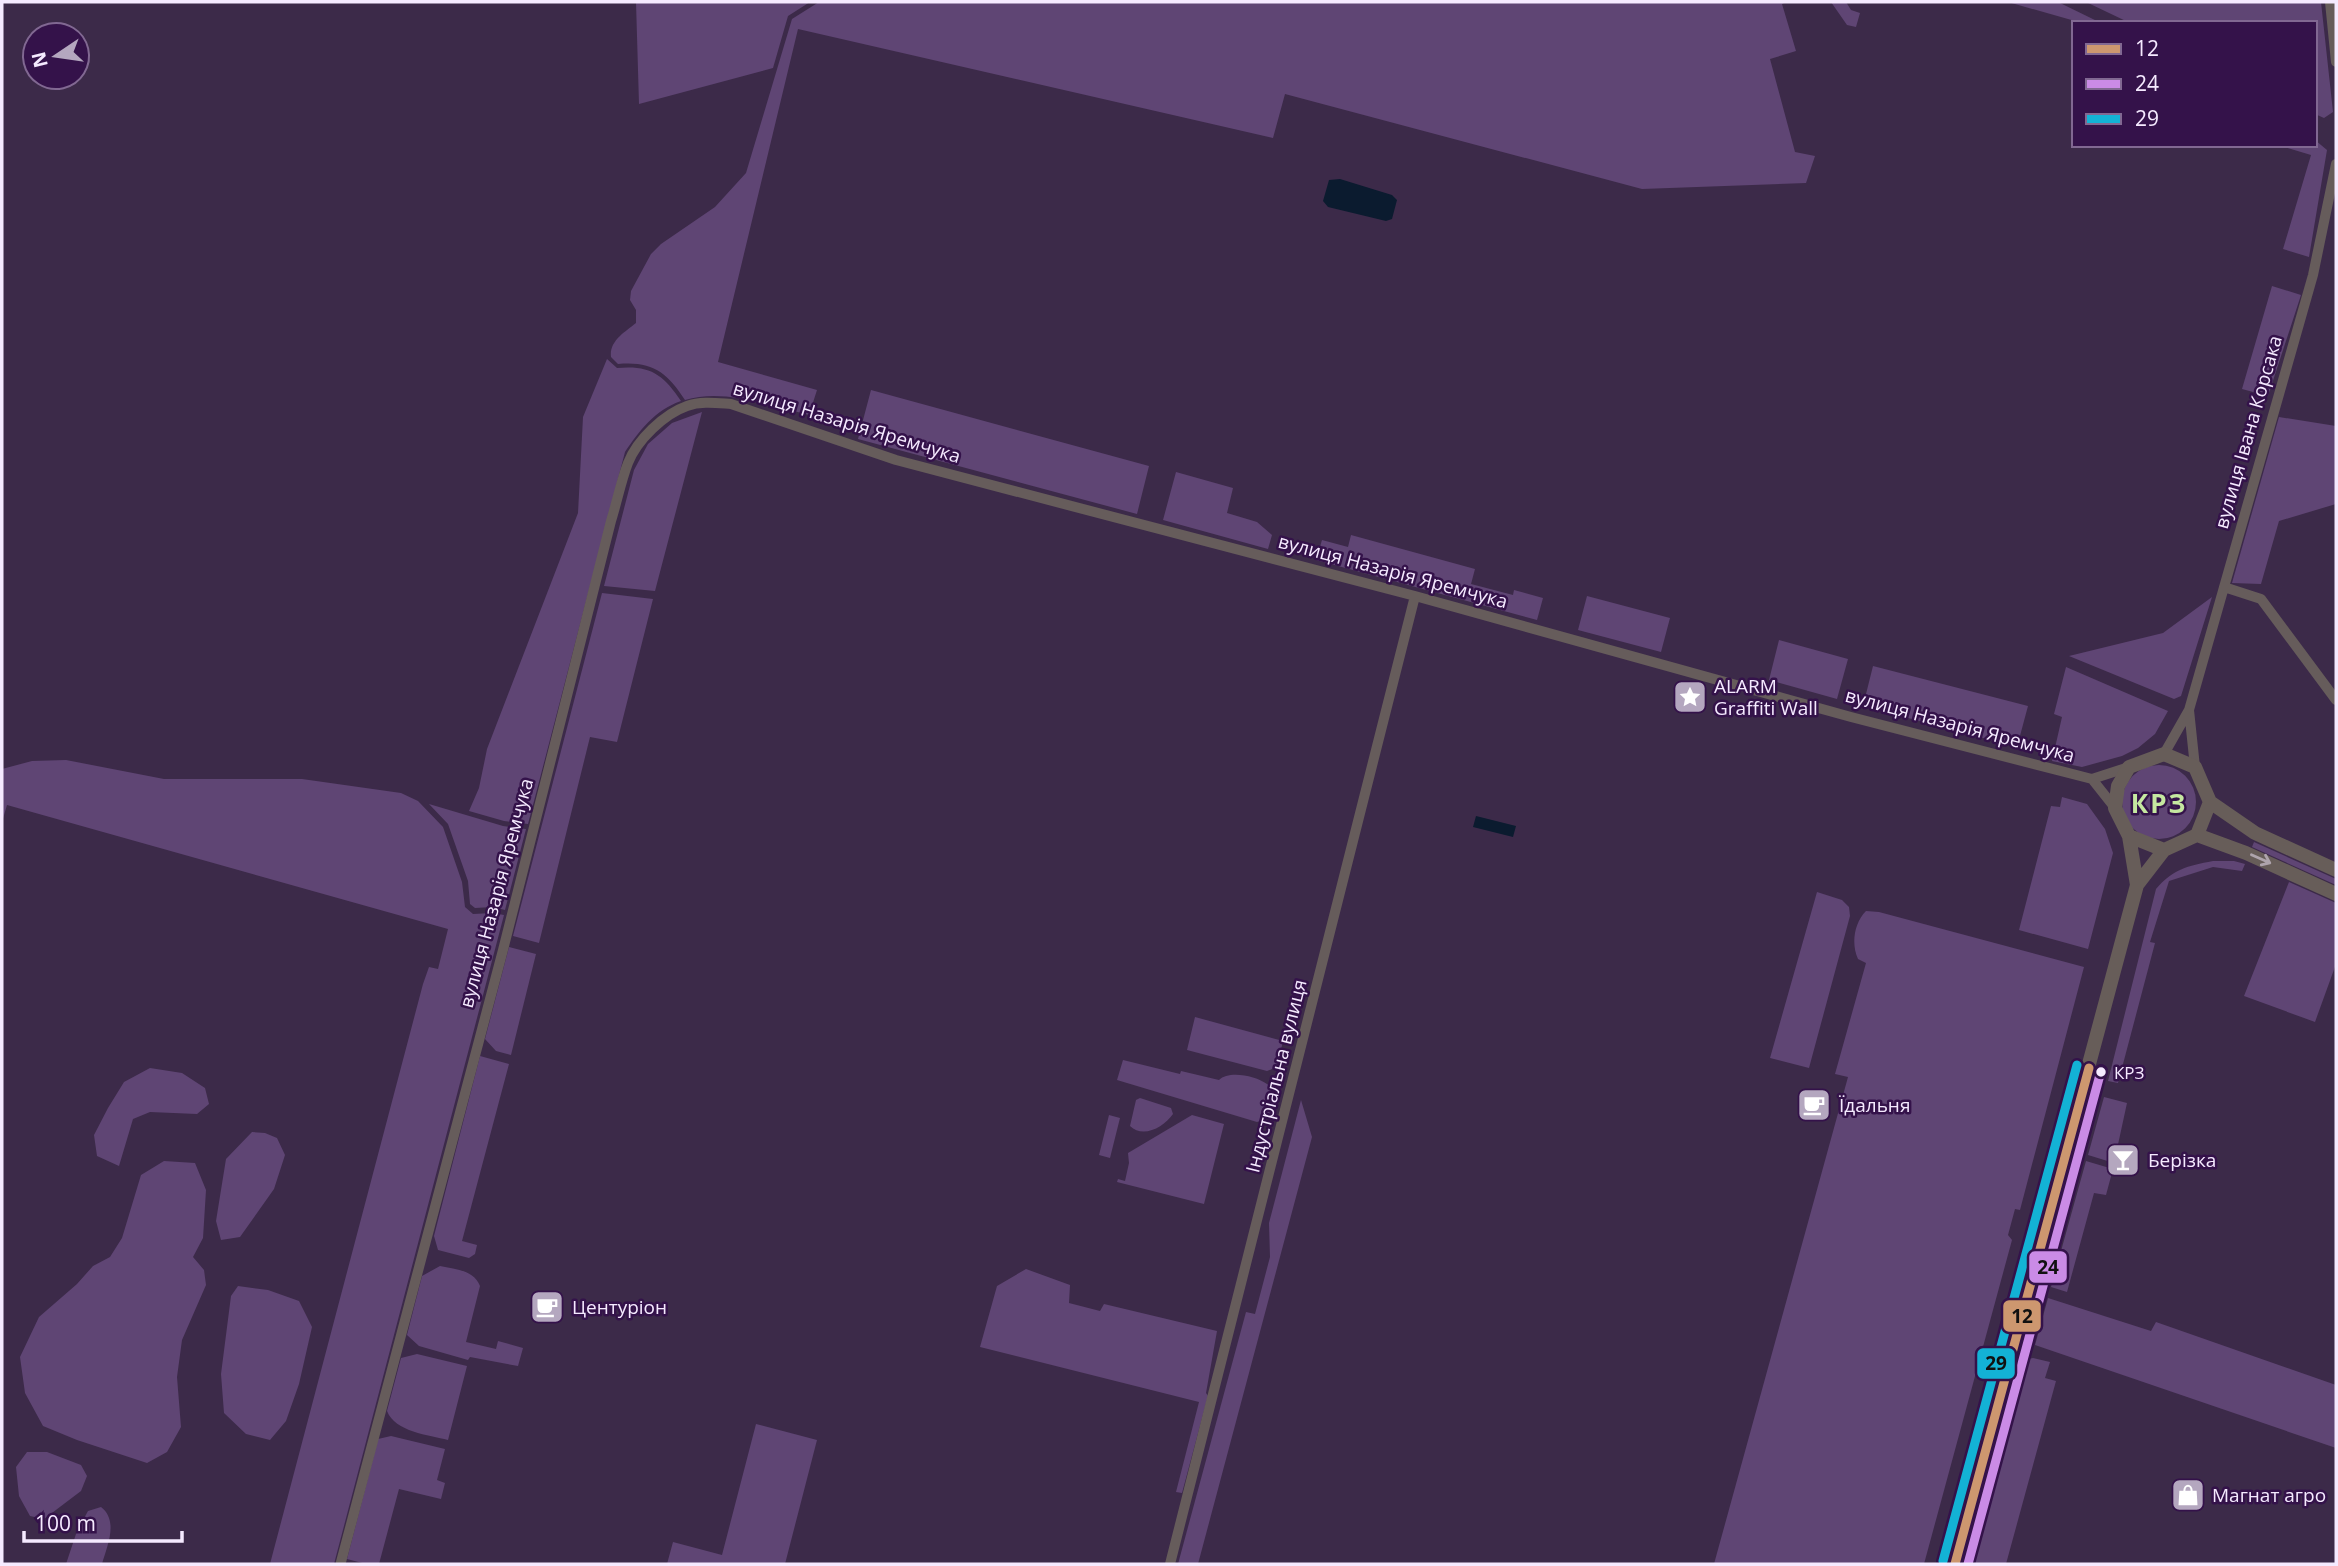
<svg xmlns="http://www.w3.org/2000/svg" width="2338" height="1566" font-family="'Open Sans',sans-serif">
	<rect width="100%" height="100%" fill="#3c2a49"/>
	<path fill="#5f4574" d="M636,2h174l-22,14 -15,52 -134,36z
		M819,2h967l-4,2 14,47 -26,8 25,93 20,4 -9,27 -164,6 -357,-95 -12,44 -475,-109 -80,333 99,28 -8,25c-38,-9 -85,-27 -124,-15 -18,-28 -33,-39 -67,-36l-7,-7c-2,-16 14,-25 25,-34v-13l-6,-10 1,-9 20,-37 10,-10 54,-37 31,-34 46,-154z
		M1831,2h15l5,8 9,3 -4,14 -9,-2z
		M2008,2h50l43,21h-19z
		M2086,2h235l12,110 -9,6 -9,-4v-91h-185z
		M2315,140l12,10 -18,107 -26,-8 28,-94 -33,-10h37z
		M2272,286l29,9 -33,101 -26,-7z
		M607,359l10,9c33,-3 46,6 64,33 -26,9 -42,30 -56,51l-97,372 -24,-3 -35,-10 10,-23 8,-39 91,-236 5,-96z
		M871,390l278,76 -12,48 -279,-75z
		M702,412l-47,179 -51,-5 30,-116 14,-26 24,-21z
		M2279,417l57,9v78l-57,17 -18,63 -29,-1z
		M1176,472l57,16 -6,25 30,9 15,13 -4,14 -105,-29z
		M1351,535l124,34 -4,15 42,11 1,-5 29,8 -6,22 -221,-60 6,-20 26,7z
		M602,593l51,6 -36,143 -27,-5 -51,206 -26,-7z
		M1587,596l83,22 -9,34 -83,-22z
		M2212,597l-31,99 -7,3 -105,-43 94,-23z
		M1779,640l69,19 -11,40 -68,-19z
		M1873,666l155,40 -11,41 -154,-41z
		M2066,667l102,44 -13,23 -17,14 -16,8 -40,11 -30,-6 10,-44 -8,-3z
		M66,760l98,19h138l99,14 17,8 25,26 19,55 3,25 8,7 20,-1 11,2 -170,649h-64l153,-580 6,-17 9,2 10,-40 -441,-124 -5,17v-53l30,-8z
		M2122 802a37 37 0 1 1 74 0a37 37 0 1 1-74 0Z
		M2062,797l25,7 18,25 8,24 -25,96 -69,-19 32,-124 9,1z
		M429,804l74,22 23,3 -21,81 -12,-3 -18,1 -5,-4 -2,-23 -20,-57z
		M2254,842l82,37v6l-84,-38z
		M2213,861h21l11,3 -3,7 -29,-4 -44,14 -19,61 5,1 -37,140 -10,-2 48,-192c17,-20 31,-23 57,-28z
		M2289,882l47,21v61l-21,58 -71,-26z
		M1817,892l25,8 7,7 1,9 -41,152 -39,-10z
		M1866,911l13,1 205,55 -64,243 -5,-1 -7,26 4,5 -88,324h-210l134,-487 -13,-3 31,-111 -8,-4c-7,-15 -4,-36 8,-48z
		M509,947l27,7 -25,101 -15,-4 -11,-12z
		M1195,1017l88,24 -6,26 -10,4 -80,-21z
		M480,1056l29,8 -47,177 15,4 -2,9 -6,4 -31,-8 -4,-14z
		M1123,1060l57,14 1,-3 38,9c10,-10 37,-4 48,4 5,3 8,8 11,13l-5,20 -16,5 -140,-42z
		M150,1068l32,5 23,15 4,16 -12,10 -47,-2 -17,7 -14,47 -22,-10 -3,-21 14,-27 16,-26z
		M2104,1097l23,6 -13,60 -26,-8z
		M1140,1098l31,10 2,6c-9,13 -30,25 -43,12l6,-26z
		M1301,1100l11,37 -114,427h-20l68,-252 9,2 15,-57 -1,-34z
		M1109,1115l11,3 -10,40 -11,-3z
		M1192,1115l32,9 -20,80 -87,-22 1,-3 7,2 4,-18 -1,-10z
		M252,1132l13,1 12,5 8,17 -11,34 -34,48 -19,3 -5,-19 10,-62z
		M164,1161l31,2 11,27 -3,48 -10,19 11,13 2,15 -24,55 -5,37 4,50 -14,25 -20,11 -70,-23 -34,-14 -18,-33 -5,-36 19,-40 38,-33 16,-18 17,-9 12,-19 19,-63z
		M2086,1161l27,8 -7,26 -12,-2 -27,99 -16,-5z
		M440,1266c15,3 34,4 40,20l-14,56 30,7 2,-8 25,7 -5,18 -48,-9 -2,3 -49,-14 -12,-11 15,-59z
		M1026,1269l44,16 -1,18 31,8 4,-7 113,27 -11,62 2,3 -26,97 -6,-1 23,-90 -219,-55 17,-61z
		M238,1286l30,4 31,11 13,26 -13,57 -13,37 -16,19 -24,-6 -22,-21 -3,-39 10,-78z
		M2048,1298l103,33 5,-9 180,63v63l-301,-103z
		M417,1354l50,12 -19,74c-19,-5 -53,-8 -61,-29l14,-53z
		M2033,1358l17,4 -5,16 11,3 -50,183h-37l55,-204z
		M756,1424l61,16 -32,124h-118l6,-22 49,13z
		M391,1436l54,13 -8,31 8,3 -4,16 -42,-10 -20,75h-13l-19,-5 31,-120z
		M27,1452h20l34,13 6,11 -6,15 -37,28 -14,-3 -11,-20 -3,-29z
		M101,1507c18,14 6,39 1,57h-36l11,-33 11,-20z"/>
	<path fill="#0b1b2f" d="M1340,179l52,16 5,5 -5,19 -6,2 -58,-14 -5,-6 6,-21z
		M1476,816l40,10 -3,11 -40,-10z"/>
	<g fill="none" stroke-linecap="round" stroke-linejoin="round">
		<path stroke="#665c5b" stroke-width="10" d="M2330,2l6,60
			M2224,587l37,12 75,101
			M2189,710l6,57
			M2164,754l25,-44 124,-435 23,-111
			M2092,779l23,29
			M341,1562l162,-612 108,-429c6,-19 10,-40 17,-58 9,-23 36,-49 59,-57 14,-5 29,-3 44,-2l165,56 519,136 436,121 241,62 37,-12
			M1170,1564l245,-968"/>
		<path stroke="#675d59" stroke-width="14" d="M2164,754l31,13 15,35 -13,33 -33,15 -35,-14 -14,-28 3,-22 11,-19z
			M2210,802l45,31 81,37
			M2197,835l49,18 90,41
			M2129,836l8,49
			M1955,1564l182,-679 27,-35"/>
		<defs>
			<path id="bus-1" d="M1955,1564l134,-496"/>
			<path id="bus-2" d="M1968,1564l133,-493"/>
			<path id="bus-3" d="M1943,1561l134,-496"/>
		</defs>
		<use href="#bus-1" stroke="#34124a" stroke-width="14"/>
		<use href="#bus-2" stroke="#34124a" stroke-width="14"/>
		<use href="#bus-3" stroke="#34124a" stroke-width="14"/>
		<use href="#bus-1" stroke="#cd976f" stroke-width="9"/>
		<use href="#bus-2" stroke="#ca8be6" stroke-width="9"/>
		<use href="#bus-3" stroke="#13b2d5" stroke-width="9"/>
	</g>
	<defs><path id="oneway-shaft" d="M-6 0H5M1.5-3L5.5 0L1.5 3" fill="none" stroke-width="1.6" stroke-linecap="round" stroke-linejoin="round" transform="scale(1.75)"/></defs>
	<use stroke="#aea4ac" href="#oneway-shaft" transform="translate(2261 859) rotate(24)"/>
	<defs>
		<symbol id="sight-square" viewBox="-11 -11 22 22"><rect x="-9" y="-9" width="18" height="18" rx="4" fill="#b4a7bf" stroke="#34124a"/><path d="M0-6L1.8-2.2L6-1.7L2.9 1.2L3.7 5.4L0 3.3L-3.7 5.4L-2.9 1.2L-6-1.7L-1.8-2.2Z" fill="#fff"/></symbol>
		<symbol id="cafe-square" viewBox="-11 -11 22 22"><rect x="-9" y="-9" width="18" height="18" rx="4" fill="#b4a7bf" stroke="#34124a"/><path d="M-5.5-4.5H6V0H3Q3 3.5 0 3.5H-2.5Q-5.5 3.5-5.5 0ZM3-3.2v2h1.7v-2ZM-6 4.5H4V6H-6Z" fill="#fff"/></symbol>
		<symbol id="bar-square" viewBox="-11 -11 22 22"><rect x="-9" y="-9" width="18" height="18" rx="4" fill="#b4a7bf" stroke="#34124a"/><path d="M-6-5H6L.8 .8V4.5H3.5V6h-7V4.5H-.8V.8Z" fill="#fff"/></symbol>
		<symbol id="shop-square" viewBox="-11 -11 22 22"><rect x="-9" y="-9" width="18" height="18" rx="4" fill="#b4a7bf" stroke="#34124a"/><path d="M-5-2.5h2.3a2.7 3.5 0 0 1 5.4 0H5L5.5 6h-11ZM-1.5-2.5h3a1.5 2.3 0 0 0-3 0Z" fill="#fff"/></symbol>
	</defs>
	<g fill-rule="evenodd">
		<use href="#sight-square" x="1671" y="678" width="38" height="38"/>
		<use href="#cafe-square" x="1795" y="1086" width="38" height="38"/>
		<use href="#bar-square" x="2104" y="1141" width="38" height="38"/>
		<use href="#cafe-square" x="528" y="1288" width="38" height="38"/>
		<use href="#shop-square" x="2169" y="1476" width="38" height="38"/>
	</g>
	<circle fill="#f5eaff" stroke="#34124a" stroke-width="2.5" cx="2101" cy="1072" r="6"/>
	<g text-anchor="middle" stroke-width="5" stroke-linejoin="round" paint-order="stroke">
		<g font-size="17" fill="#f5eaff" stroke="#34124a" text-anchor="start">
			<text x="2114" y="1079">КРЗ</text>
		</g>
		<g font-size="19" fill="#f5eaff" stroke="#34124a">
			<text transform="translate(847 422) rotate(17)" y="7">вулиця Назарія Яремчука</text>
			<text transform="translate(2248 432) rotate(-74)" y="7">вулиця Івана Корсака</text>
			<text transform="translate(1393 571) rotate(15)" y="7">вулиця Назарія Яремчука</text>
			<text transform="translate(1960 725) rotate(15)" y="7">вулиця Назарія Яремчука</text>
			<text transform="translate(496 893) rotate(-75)" y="7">вулиця Назарія Яремчука</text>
			<text transform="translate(1276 1076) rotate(-76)" y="7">Індустріальна вулиця</text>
		</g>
		<g font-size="19" fill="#f5eaff" stroke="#34124a" text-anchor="start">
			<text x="1714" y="693">ALARM<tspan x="1714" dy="22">Graffiti Wall</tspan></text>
			<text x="1839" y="1112">Їдальня</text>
			<text x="2148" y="1167">Берізка</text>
			<text x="572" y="1314">Центуріон</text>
			<text x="2212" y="1502">Магнат агро</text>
		</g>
		<g font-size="26" font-weight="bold" letter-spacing="2" fill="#c5e7a0" stroke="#34124a">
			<text x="2159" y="813">КРЗ</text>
		</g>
	</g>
	<g stroke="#34124a" stroke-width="2.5">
		<rect x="2028" y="1250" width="40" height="34" rx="7" fill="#ca8be6"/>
		<rect x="2002" y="1299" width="40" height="34" rx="7" fill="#cd976f"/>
		<rect x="1976" y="1347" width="40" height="33" rx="7" fill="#13b2d5"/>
	</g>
	<g font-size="19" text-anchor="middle" font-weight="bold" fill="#111">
		<text x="2048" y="1274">24</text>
		<text x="2022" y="1323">12</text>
		<text x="1996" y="1370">29</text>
	</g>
	<rect width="2338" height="1566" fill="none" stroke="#f5eaff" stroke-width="7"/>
	<rect x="2072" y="21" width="245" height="126" fill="#34124a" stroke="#816892" stroke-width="2"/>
	<rect x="2086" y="44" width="35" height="10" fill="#cd976f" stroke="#816892" stroke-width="2"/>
	<text x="2135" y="56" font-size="21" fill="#f5eaff">12</text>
	<rect x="2086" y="79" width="35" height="10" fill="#ca8be6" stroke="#816892" stroke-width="2"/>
	<text x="2135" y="91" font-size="21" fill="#f5eaff">24</text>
	<rect x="2086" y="114" width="35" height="10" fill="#13b2d5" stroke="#816892" stroke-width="2"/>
	<text x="2135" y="126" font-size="21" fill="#f5eaff">29</text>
	<g transform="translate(56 56) rotate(257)"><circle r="33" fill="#34124a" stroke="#816892" stroke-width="2"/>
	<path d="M0-5L12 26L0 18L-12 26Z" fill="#b4a7bf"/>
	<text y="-10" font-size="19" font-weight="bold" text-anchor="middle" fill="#f5eaff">N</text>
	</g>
	<path d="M24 1531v10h158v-10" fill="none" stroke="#f5eaff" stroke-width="3.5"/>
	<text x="35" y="1531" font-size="21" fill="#f5eaff" stroke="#34124a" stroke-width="5" paint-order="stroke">100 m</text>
</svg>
